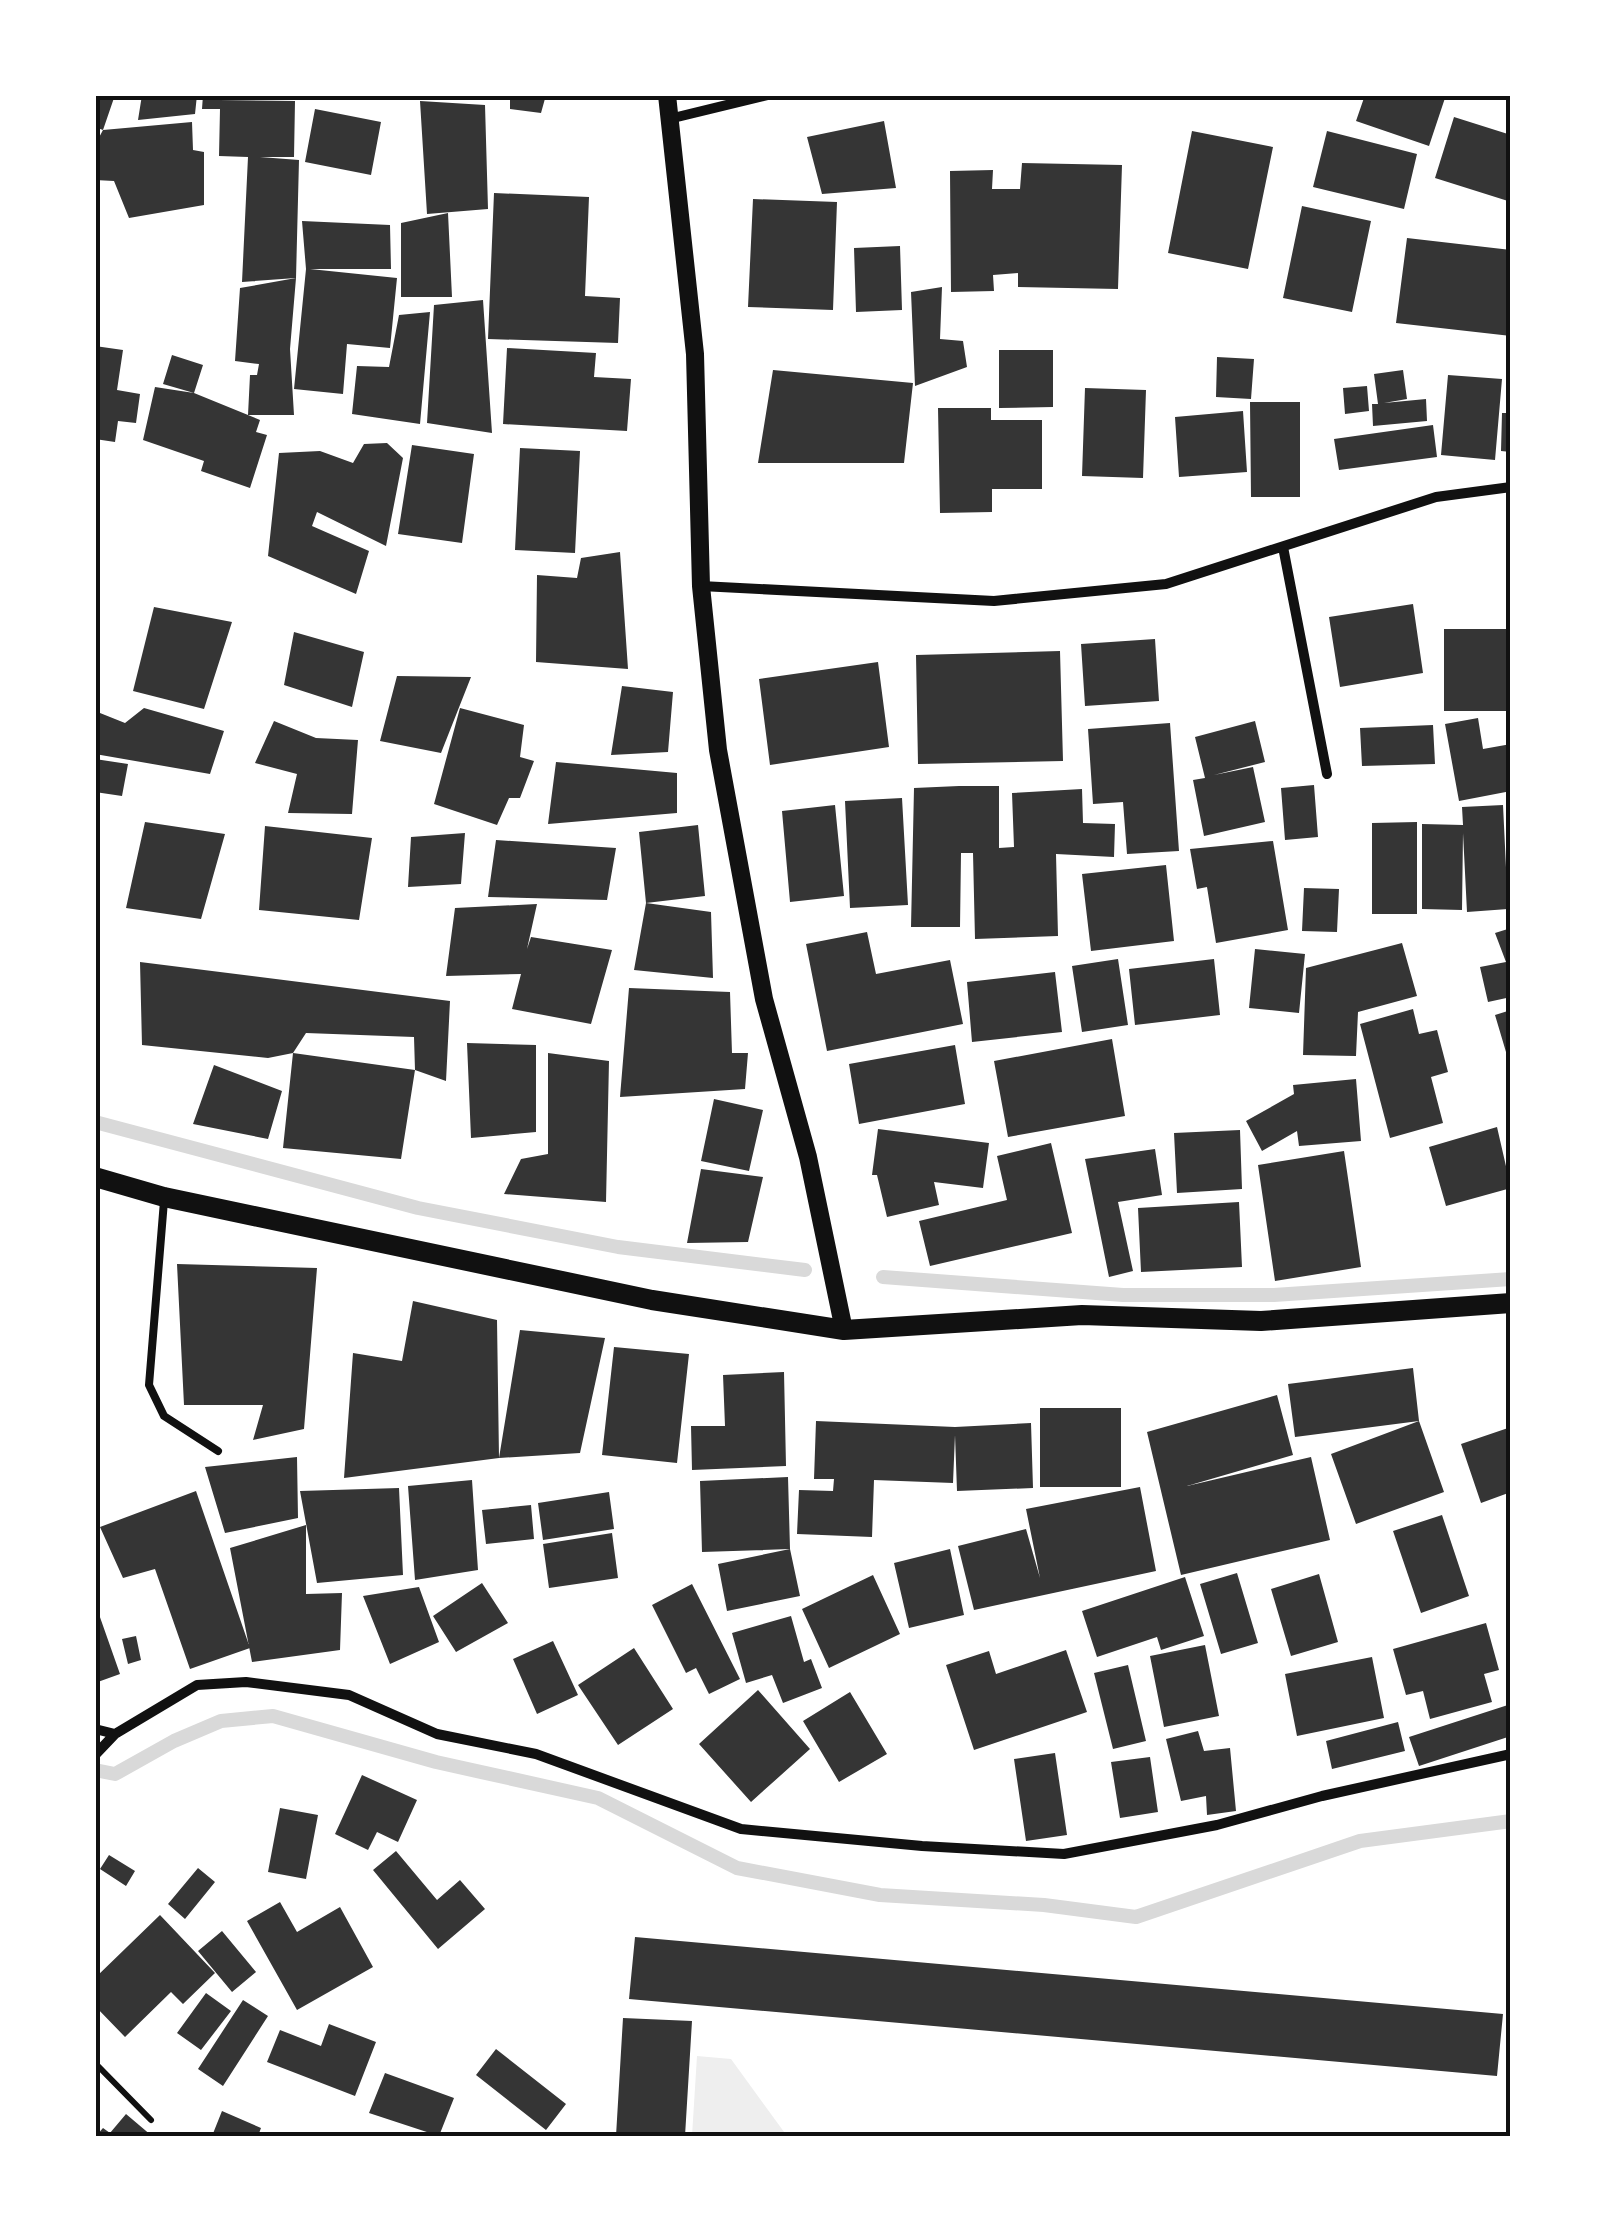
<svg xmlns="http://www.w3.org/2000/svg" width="1606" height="2231" font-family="Jost,sans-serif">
	<rect width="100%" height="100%" fill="#fff"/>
	<path fill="#eee" d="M697,2056l34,3 56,77h-95z"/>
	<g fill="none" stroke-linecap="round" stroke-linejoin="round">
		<path stroke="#d9d9d9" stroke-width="14" d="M95,1122l323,86 200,39 187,23
			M883,1277l240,18h151l237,-16
			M95,1770l20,4 59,-33 47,-20 52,-5 163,46 162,36 139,70 143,27 164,10 92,12 224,-76 151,-20"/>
	</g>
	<path fill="#353535" d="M95,95h20l-12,35 -8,-3z
		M142,95h55l-2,19 -57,6z
		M203,95h16v5l76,1 -1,56h-34l39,3 -3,118 -54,4 6,-125 -29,-1 1,-47h-18z
		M510,95h36l-5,18 -31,-4z
		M1365,95h81l-17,51 -73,-25z
		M420,101l65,4 3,104 -61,5z
		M315,109l66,13 -10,53 -66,-13z
		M1454,117l57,18 -3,66 -73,-23z
		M884,121l12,67 -74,6 -15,-57z
		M192,122l1,28 11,2v53l-75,13 -15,-37 -19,-1v-35l8,-15z
		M1192,131l81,16 -25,122 -80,-16z
		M1327,131l90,23 -13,55 -91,-22z
		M1022,163l100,2 -4,124 -100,-2v-14l-25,2 1,16 -43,1 -1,-121 43,-1 -1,19h28z
		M494,193l95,4 -4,99 35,2 -2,45 -130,-4z
		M753,199l84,3 -4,108 -85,-3z
		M1302,206l69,15 -19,91 -69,-14z
		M448,213l4,84h-51v-74z
		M302,221l88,4 1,44h-81l87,9 -7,70 -43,-4 -4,50 -49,-5 12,-120z
		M1407,238l104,12v86l-115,-13z
		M900,246l2,64 -46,2 -2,-64z
		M296,278l-6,71 4,66h-46l2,-40h7l2,-11 -24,-3 5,-73z
		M942,287l-2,52 23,2 4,26 -52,19 -4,-94z
		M483,300l9,133 -65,-10 7,-118z
		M430,312l-10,112 -68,-10 5,-48 32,1 10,-52z
		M95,346l28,4 -6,40 23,4 -4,29 -18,-2 -3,21 -20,-3z
		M507,348l89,5 -2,24 37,2 -4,52 -124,-7z
		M999,350h54v57l-54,1z
		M172,355l31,10 -9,28 -31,-9z
		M1217,357l37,2 -3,40 -35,-2z
		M773,370l140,13 -9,80h-146z
		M1403,370l4,29 -23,4 42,-4 1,22 -54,5 -1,-22h6l-4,-30z
		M1448,375l54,4 -7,81 -54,-5z
		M1367,386l2,25 -24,3 -2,-26z
		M155,387l39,6 66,27 -4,12 11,3 -17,53 -49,-17 3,-10 -61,-21z
		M1085,388l61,2 -3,88 -61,-2z
		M1250,402h50v95h-49z
		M938,408h53v12h51v69h-50v23l-52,1z
		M1243,411l4,61 -68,5 -4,-60z
		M1502,413h9v39l-10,-1z
		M1433,425l4,32 -98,13 -5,-31z
		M387,443l16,15 -17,88 -69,-34 -5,14 57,25 -13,43 -88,-38 11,-103 41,-2 33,12 11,-19z
		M412,445l62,9 -12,89 -64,-9z
		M520,448l60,3 -5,102 -60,-3z
		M620,552l8,117 -92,-7 1,-87 40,3 4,-20z
		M1413,604l10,69 -83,14 -11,-70z
		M154,607l78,15 -28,87 -71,-18z
		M1444,629h67v82h-67z
		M294,632l70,20 -12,55 -68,-22z
		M1155,639l4,62 -74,5 -4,-62z
		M1060,651l3,110 -145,3 -2,-109z
		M878,662l11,85 -119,18 -11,-86z
		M397,676l74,1 -30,76 -61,-12z
		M622,686l51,6 -5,60 -57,3z
		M144,708l80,23 -14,43 -115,-20v-43l30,12z
		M460,708l64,17 -4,32 14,4 -14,37h-11l-12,27 -63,-21z
		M1478,718l5,31 28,-5v47l-52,10 -14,-77z
		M274,721l42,17 42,2 -6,74 -64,-1 9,-39 -42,-11z
		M1255,721l10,41 -51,13 39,-8 12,55 -61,14 -11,-56 12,-2 -10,-41z
		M1170,723l9,128 -52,3 -4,-52 -30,2 -5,-75z
		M1433,725l2,39 -73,2 -2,-38z
		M95,759l33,5 -6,32 -27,-4z
		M556,762l121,11v40l-129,11z
		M1314,785l4,52 -33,3 -4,-52z
		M959,786h40v62l15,-1 -2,-54 70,-4 1,34 32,1 -1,33 -58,-3 2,82 -83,3 -2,-86h-12l-1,74h-49l3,-139z
		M902,798l6,107 -58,3 -5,-107z
		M835,805l9,91 -54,6 -8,-91z
		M1503,805l5,104 -41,3 -4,-79 -1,77 -40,-1v-85l41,1 -1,-18z
		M145,822l80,12 -24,85 -75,-11z
		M1417,822v92h-45v-91z
		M698,825l7,71 -59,7 -7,-71z
		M265,826l107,12 -13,82 -100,-10z
		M465,833l-4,51 -53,3 3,-50z
		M496,840l120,8 -9,52 -119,-3z
		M1273,841l15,89 -72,13 -9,-56 -10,2 -7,-40z
		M1166,865l8,76 -83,10 -9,-77z
		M1304,888l35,1 -2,43 -35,-1z
		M646,903l65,9 2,66 -79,-8z
		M537,904l-10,45 4,-12 81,13 -21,74 -79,-15 9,-35 -75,2 9,-68z
		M1511,928v69l-23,5 -8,-35 26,-5 -11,-29z
		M867,932l9,42 74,-14 13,64 -136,27 -21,-107z
		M1402,943l15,53 -59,16 -2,44 -53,-1 3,-87z
		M1255,949l50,5 -6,59 -50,-5z
		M1118,959l10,66 -46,7 -10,-66z
		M1214,959l6,56 -85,10 -6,-56z
		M140,962l310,39 -4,80 -31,-11 -1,-33 -108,-4 -13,20 -25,5 -126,-13z
		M1055,972l7,60 -90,10 -5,-60z
		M629,988l101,4 2,61h16l-3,36 -125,8z
		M1413,1009l6,25 18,-4 11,42 -17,5 12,46 -53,15 -30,-114z
		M1511,1010v41l-5,1 -11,-37z
		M1112,1039l13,77 -117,21 -14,-76z
		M467,1043l69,2v87l-65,6z
		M955,1045l10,59 -106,20 -10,-60z
		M293,1053l122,17 -14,89 -118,-11z
		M548,1053l61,8 -3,141 -102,-8 17,-35 27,-5z
		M214,1065l68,26 -14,48 -75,-15z
		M1356,1079l5,62 -62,5 -2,-15 -35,20 -16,-30 48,-27 -1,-9z
		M714,1099l49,11 -14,61 -48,-10z
		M1497,1127l14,61 -65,18 -17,-59z
		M878,1129l111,14 -6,45 -49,-6 5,23 -52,12 -10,-42h-5z
		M1240,1130l2,59 -65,4 -3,-60z
		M1051,1143l21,90 -142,33 -11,-45 88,-21 -10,-44z
		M1155,1149l7,46 -44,7 15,69 -24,6 -24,-118z
		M1344,1151l17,116 -86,14 -17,-116z
		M701,1169l62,8 -15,65 -61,1z
		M1239,1202l3,65 -101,5 -3,-64z
		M177,1264l140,4 -13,161 -51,11 10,-35h-79z
		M413,1301l84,19 2,138 -155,20 9,-125 49,8z
		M520,1330l85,8 -25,115 -81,5z
		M614,1347l75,7 -12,109 -75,-8z
		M1413,1368l6,53 -124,16 -7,-53z
		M784,1372l2,94 -94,4 -1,-44h34l-2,-51z
		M1277,1395l16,60 -106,31 124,-29 19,83 -149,35 -34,-143z
		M1040,1408h81v79h-81z
		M816,1421l139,6 76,-4 2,65 -76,3 -2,-56 -2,48 -79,-3 -2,57 -75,-3 2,-44 34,1 1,-12h-20z
		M1419,1421l25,71 -88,32 -25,-70z
		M1511,1427v65l-30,11 -20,-59z
		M297,1457l1,61 -73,15 -20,-66z
		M788,1477l2,72 -88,3 -2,-71z
		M472,1480l6,90 -63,10 -7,-94z
		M1140,1487l16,84 -182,39 -16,-64 68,-17 14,49 -14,-69z
		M399,1488l4,87 -86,8 -17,-92z
		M196,1491l54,157 -60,21 -35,-100 -32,9 -23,-51z
		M609,1492l5,37 -71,11 -5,-37z
		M531,1505l3,34 -48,5 -4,-34z
		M1442,1515l27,81 -48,17 -28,-82z
		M306,1525v69l36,-1 -2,57 -88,12 -22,-114z
		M612,1533l6,45 -69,10 -6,-44z
		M790,1549l10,47 -73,15 -9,-47z
		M950,1549l14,66 -55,13 -15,-65z
		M1237,1573l21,70 -37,11 -21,-70z
		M1319,1574l19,68 -47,14 -20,-67z
		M873,1575l27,59 -71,34 -27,-59z
		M1185,1577l19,59 -43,14 -4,-13 -60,20 -15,-46z
		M482,1583l26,40 -52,29 -23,-36z
		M692,1584l48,95 -31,15 -13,-26 -10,5 -34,-68z
		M419,1587l20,55 -49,22 -27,-68z
		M95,1603l25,71 -25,9z
		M791,1616l13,46 7,-3 11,29 -39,15 -11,-28 -26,8 -14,-50z
		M1486,1623l13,47 -15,4 8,28 -62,17 -7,-28 -17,4 -13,-46z
		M136,1636l5,24 -13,4 -6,-25z
		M553,1641l25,54 -41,19 -24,-55z
		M1205,1645l14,71 -55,11 -14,-71z
		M634,1648l39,61 -55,36 -40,-60z
		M1066,1650l21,62 -113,38 -28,-85 43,-14 7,23z
		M1372,1657l12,61 -87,18 -12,-62z
		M1128,1665l18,76 -33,8 -19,-76z
		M758,1690l52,59 -59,53 -52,-58z
		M850,1692l37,62 -48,28 -36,-61z
		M1511,1704v32l-92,30 -10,-29z
		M1398,1722l7,29 -73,18 -6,-28z
		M1198,1731l6,20 26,-3 6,63 -29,4 -1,-19 -25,5 -15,-62z
		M1055,1753l12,82 -41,6 -12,-82z
		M1150,1757l8,55 -38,6 -9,-56z
		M362,1775l55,25 -19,42 -21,-10 -9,18 -33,-16z
		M280,1808l38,7 -12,64 -38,-7z
		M396,1851l41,49 23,-20 25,29 -47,40 -65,-79z
		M109,1855l26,16 -9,15 -26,-17z
		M198,1868l17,14 -30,37 -17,-15z
		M280,1902l17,30 43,-25 33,60 -76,43 -50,-89z
		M160,1915l55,58 -32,31 -12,-12 -46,45 -30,-31v-28z
		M222,1931l34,41 -24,20 -34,-41z
		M635,1937l868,77 -6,62 -868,-77z
		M206,1993l25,18 -30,39 -24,-17z
		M243,2000l25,16 -45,70 -25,-17z
		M623,2018l69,3 -7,115h-69z
		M329,2024l47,18 -21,54 -88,-34 13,-32 41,16z
		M496,2049l70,55 -20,26 -70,-55z
		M385,2073l69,25 -15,38 -70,-23z
		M222,2111l39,17 -3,8h-46z
		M126,2114l26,22h-56l7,-8 7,5z"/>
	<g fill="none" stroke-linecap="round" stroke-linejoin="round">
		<path stroke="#111" stroke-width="6" d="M95,2063l56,57"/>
		<path stroke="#111" stroke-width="8" d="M164,1201l-15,184 15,31 54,35"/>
		<path stroke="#111" stroke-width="10" d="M669,119l99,-24
			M1283,547l44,227
			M701,586l293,15 172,-17 270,-87 75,-10
			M95,1729l20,5
			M95,1755l20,-21 82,-49 49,-3 103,13 88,39 99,20 205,75 181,17 142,8 153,-29 105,-29 189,-42"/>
		<path stroke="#111" stroke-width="18" d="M667,95l28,259 6,232 17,164 46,249 44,158 36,173"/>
		<path stroke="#111" stroke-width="20" d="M95,1177l69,20 488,103 192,30 238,-15 179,6 250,-18"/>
	</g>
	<rect width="1606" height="2231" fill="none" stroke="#ffffff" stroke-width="195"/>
	<rect x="98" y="98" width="1410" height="2036" fill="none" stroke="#111" stroke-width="4"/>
</svg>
